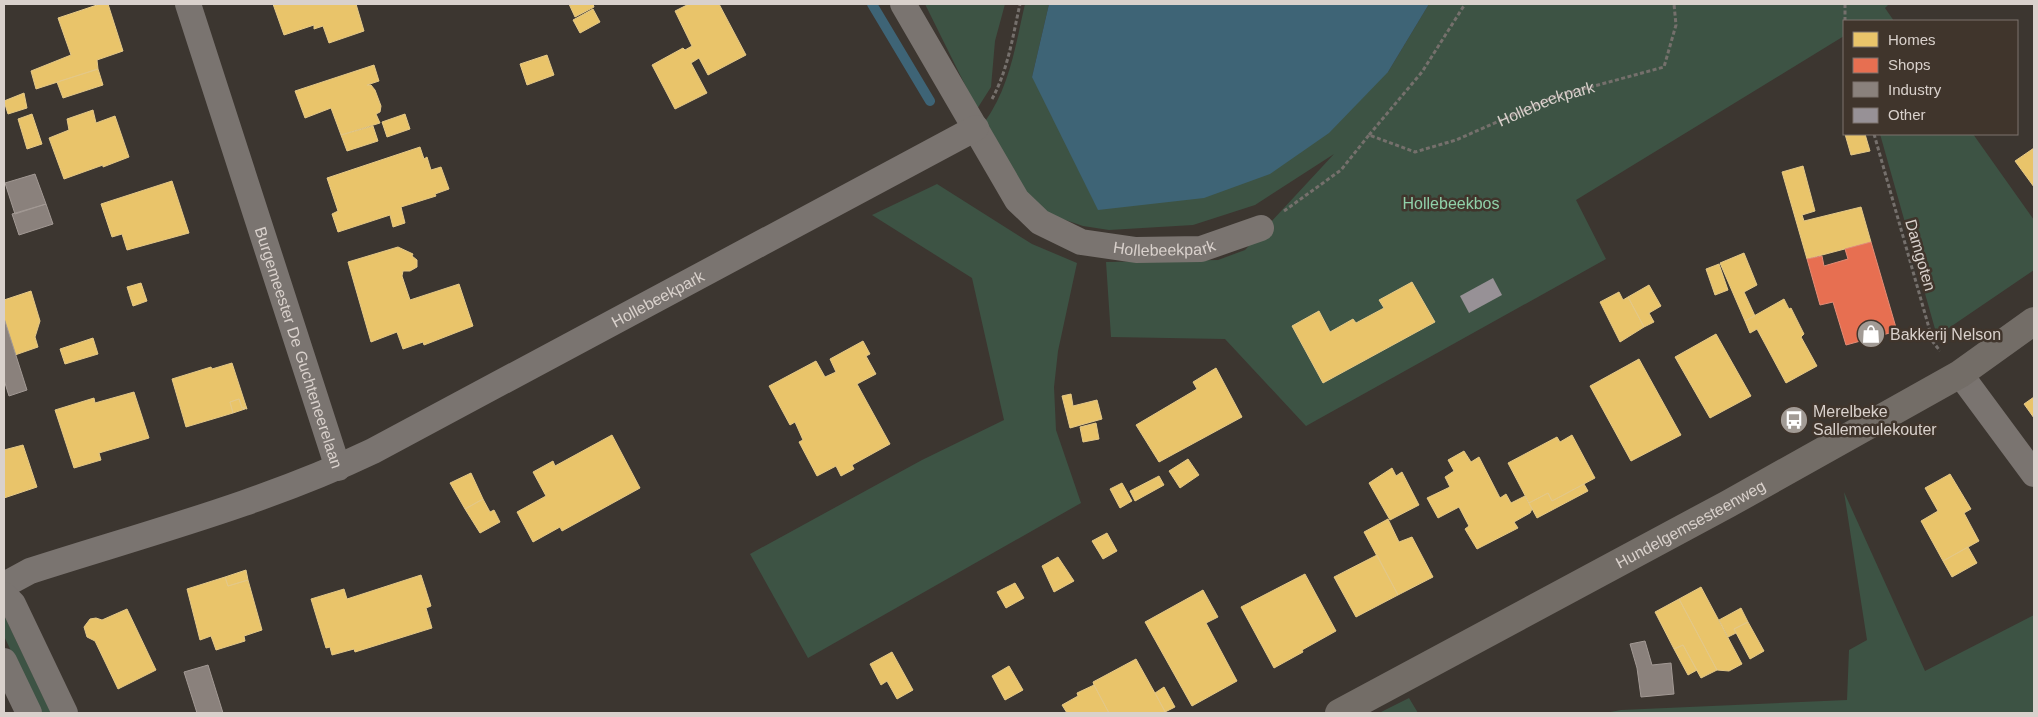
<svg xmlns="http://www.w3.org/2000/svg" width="2038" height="717" font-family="Arial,sans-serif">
	<rect width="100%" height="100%" fill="#3c3630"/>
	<path fill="#3d5344" d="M925,4h80l-10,37 -4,46 -14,22z
		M1025,4h24l-17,73 356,-5 41,-68h460l-4,4 9,13h-50v15l-268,164 30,59 -300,167 -81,-87 -114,-2 -5,-75 112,-2 27,-10 89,-96 -79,51 -62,20 -84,5 -26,-4 -29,-10 -21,-12 -49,-81c26,-36 31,-76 41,-119z
		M1880,134h93l61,86v50l-97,66z
		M937,184l95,60 45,19 -19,88 -4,36 2,43 25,73 -273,155 -58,-104 172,-94 82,-40 -32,-142 -100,-63z
		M1844,492l81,179 109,-56v98h-429l16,-3 226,-10 2,-50 18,-10z
		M4,615l47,98h-11l-36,-77z
		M1409,698l9,15h-39z"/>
	<path fill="#3e6476" d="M1049,4h380l-41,68 -59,61 -59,41 -66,24 -106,12 -66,-133z"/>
	<path fill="#e9c46a" stroke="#e4c887" d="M100,4h8l15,47 -26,9 1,9 -62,20 -5,-18 40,-16 -13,-37z
		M273,4h83l8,27 -35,12 -6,-17 -9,3v-4l-30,10z
		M569,4h24l1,3 -19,10z
		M689,4h30l27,51 -38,20 -9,-17 -8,5 16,30 -32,16 -23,-44 31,-17 2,2 7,-4 -17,-35z
		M593,9l7,13 -20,11 -7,-13z
		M547,55l7,20 -27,10 -7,-21z
		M374,65l5,16 -12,4h4l4,5 6,16 -1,6 -4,2 4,9 -39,12 -10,-27 -26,10 -10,-27z
		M98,69l5,16 -40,13 -6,-16z
		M24,93l3,15 -19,6 -4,-13z
		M93,110l3,13 19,-7 14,41 -26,10v-2l-39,14 -15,-41 20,-8 -2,-11z
		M32,114l10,30 -15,5 -9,-30z
		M405,114l5,15 -23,8 -5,-15z
		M373,126l5,15 -31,10 -6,-16z
		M1845,134h20l5,17 -19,4z
		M420,147l4,12 3,-2 4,13 10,-3 8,22 -14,5 1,2 -35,11 4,16 -12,4 -3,-12 -52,17 -6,-18 6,-3 -11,-33z
		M2034,148v39l-19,-26z
		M1803,166l12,45 -13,4 2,6 57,-14 10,35 -64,17 -25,-87z
		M172,181l17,52 -62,17 -5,-16 -10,3 -11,-33z
		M398,247l15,7 -1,2 5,4v7l-7,4h-7l-1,5 8,24 49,-16 14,42 -49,19 -1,-3 -20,7 -6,-17 -26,10 -23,-80z
		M1744,253l13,32 -13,7 11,24 -10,5 -25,-58z
		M1719,264l9,26 -13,5 -9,-26z
		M1412,282l23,40 -112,61 -31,-57 27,-15 11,21 23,-13 3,4 28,-15 -5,-8z
		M141,283l6,18 -14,5 -6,-19z
		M1649,285l12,21 -12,7 5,9 -10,5 -16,-30z
		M31,291l9,30 -5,16 3,10 -23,8 -11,-37v-18z
		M1619,292l4,8 5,-3 16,30 -24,15 -20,-40z
		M1784,299l5,10 2,-1 13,26 -3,3 16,29 -31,17 -29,-54 -7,4 -5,-12z
		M1716,334l35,62 -41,22 -35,-61z
		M93,338l5,16 -33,10 -5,-15z
		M863,341l7,13 -4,2 10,18 -19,10 33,60 -38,21 2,4 -13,7 -5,-10 -19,10 -18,-34 4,-2 -8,-18 -5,3 -21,-39 47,-25 9,16 11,-5 -6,-13z
		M1639,359l42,76 -50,26 -41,-75z
		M232,363l15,46 -5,-1 -3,-9 -9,3 3,11 -47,14 -14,-48 39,-12 1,2z
		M1216,368l26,49 -83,45 -23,-37 61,-36 -4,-7z
		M134,392l15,46 -50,15 2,7 -27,8 -19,-58 39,-12 1,5z
		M1071,394l2,12 24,-6 5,19 -32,9 -8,-32z
		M2034,397v21l-10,-14z
		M239,399l3,9 2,-1 1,2 -12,4 -3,-11z
		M1096,423l3,16 -16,3 -3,-15z
		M612,435l28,53 -78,43 -2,-4 -27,15 -16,-30 29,-16 -13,-24 20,-11 2,5z
		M1572,435l23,43 -43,23 -4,-8 -19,10 -21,-40 49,-26 3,5z
		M23,445l14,42 -33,11v-48z
		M1464,451l7,11 8,-5 21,41 6,-4 5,9 14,-7 7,13 -2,4 -16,9 4,6 -41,21 -12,-20 4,-3 -10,-19 -21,11 -11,-20 23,-11 -5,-10 9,-6 -6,-11z
		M1188,459l11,16 -19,13 -11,-17z
		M1392,468l4,8 6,-4 17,33 -29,15 -21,-37z
		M471,473l12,26 -18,10 -15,-26z
		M1950,474l21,35 -7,4 15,28 -36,20 -22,-40 17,-10 -13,-23z
		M1159,476l5,9 -29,16 -5,-10z
		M1122,483l10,18 -12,7 -10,-19z
		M1584,484l4,7 -51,27 -8,-15 19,-10 4,8z
		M483,499l7,13 4,-2 6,12 -20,11 -15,-24z
		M1388,519l11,23 13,-5 21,40 -35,18 -34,-63z
		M1107,533l10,18 -14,8 -11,-18z
		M1968,547l9,16 -25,14 -9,-16z
		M1377,555l21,40 -42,22 -22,-40z
		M1058,557l16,24 -20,11 -12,-26z
		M246,570l2,10 -20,6 -3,-9z
		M1305,574l31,57 -34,19 1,2 -29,16 -33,-61z
		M421,575l10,31 -5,2 6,20 -77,24 -1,-3 -22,6 -2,-8 -4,1 -15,-49 33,-10 3,10z
		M225,577l3,9 20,-6 14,50 -18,6 1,5 -29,9 -5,-14 -11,4 -13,-51z
		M1015,583l9,15 -18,10 -9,-16z
		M1701,587l41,77 -13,7 -12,-1 -38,-71z
		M1203,590l15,27 -12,6 31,58 -45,25 -47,-84z
		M1679,599l38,71 -16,8 -18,-33 -9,4 -19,-37z
		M1741,608l7,14 -14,7 2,4 -8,4 -9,-17z
		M127,609l29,61 -38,19 -23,-48 -8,-4 -3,-10 6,-8 6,-1 6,2z
		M1748,622l16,29 -14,8 -16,-30z
		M1683,645l14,25 -9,5 -14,-26z
		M892,652l21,38 -16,9 -10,-18 -6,4 -11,-21z
		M1136,659l30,54h-57l-15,-28 -1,-3z
		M1009,666l14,24 -18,10 -13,-24z
		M1094,685l15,28h-42l-5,-8 16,-9 -1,-3z
		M1164,687l11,20 -10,5 -10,-19z"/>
	<path fill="#e76f51" stroke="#e38c76" d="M1871,242l26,89 -51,14 -13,-43 -13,3 -13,-46 15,-3 2,10 24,-7 -3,-10z"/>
	<path fill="#8a817c" stroke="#a29994" d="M35,174l11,30 -31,10 -10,-31z
		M46,204l7,20 -34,11 -7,-21z
		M4,318l23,72 -18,6 -5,-16z
		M1645,641l7,24 19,-2 3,31 -33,3 -4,-29 -7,-24z
		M208,665l15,48h-26l-13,-41z"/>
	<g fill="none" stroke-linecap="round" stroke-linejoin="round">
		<path stroke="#3e6476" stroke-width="10" d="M872,4l58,97"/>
	</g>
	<path fill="#979196" d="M1493,278l9,17 -33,18 -9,-17z"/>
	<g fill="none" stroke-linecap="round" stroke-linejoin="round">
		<g stroke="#75706c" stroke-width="3" stroke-dasharray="4 2.5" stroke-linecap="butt">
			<path d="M1845,4v17"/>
			<path d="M992,99c16,-29 21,-64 28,-95"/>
			<path d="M1874,134l59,208 7,9"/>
			<path d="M1369,135l53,-63 43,-68"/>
			<path id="s1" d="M1284,211l57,-41 28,-35 46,17 41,-12 98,-43 110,-30 12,-42 -2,-21"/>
		</g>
		<g stroke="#7a7470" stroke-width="26">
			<path id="s2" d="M188,4l150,464"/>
			<path id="s3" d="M903,4l114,196 23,22 41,20 55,8 65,-1 60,-21"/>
			<path d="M1960,374l74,100"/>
			<path id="s4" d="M4,585l26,-14c115,-37 234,-68 343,-120l603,-323"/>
			<path d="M4,595l9,9 52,109"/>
			<path d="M4,661l25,52"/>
		</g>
		<path stroke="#736d67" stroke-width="28" id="s5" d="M1339,713l389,-209 232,-130 74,-53"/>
	</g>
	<defs>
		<symbol id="shop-disc" viewBox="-11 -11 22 22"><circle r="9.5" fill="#a29b95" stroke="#40352c"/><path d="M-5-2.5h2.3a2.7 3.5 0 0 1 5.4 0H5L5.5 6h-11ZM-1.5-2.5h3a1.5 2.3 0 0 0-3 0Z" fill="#fff"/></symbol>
		<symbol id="bus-disc" viewBox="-11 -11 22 22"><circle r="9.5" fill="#a29b95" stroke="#40352c"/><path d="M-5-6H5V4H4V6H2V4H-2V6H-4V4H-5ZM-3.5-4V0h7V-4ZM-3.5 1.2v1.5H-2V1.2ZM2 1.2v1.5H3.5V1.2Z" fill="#fff"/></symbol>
	</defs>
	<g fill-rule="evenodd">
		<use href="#shop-disc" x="1855" y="318" width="32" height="32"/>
		<use href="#bus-disc" x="1778" y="404" width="32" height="32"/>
	</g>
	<g text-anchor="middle" stroke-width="5" stroke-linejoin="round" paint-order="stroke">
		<g font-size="16" fill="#d9d1cc" stroke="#40352c">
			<text dy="6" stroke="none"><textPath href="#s1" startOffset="304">Hollebeekpark</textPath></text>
			<text dy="6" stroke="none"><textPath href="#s3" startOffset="388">Hollebeekpark</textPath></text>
			<text transform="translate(1921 255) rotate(74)" y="6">Damgoten</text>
			<text dy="6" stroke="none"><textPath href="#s4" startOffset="716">Hollebeekpark</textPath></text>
			<text dy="6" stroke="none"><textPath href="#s2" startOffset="361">Burgemeester De Guchteneerelaan</textPath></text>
			<text dy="6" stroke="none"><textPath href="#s5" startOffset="399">Hundelgemsesteenweg</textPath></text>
		</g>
		<g font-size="16" fill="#90d1a9" stroke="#40352c">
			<text x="1451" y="209">Hollebeekbos</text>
		</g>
		<g font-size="16" fill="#d9d1cc" stroke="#40352c" text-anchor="start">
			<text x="1890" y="340">Bakkerij Nelson</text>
			<text x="1813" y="417">Merelbeke<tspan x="1813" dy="18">Sallemeulekouter</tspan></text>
		</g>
	</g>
	<rect width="2038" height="717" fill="none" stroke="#d9d1cc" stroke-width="10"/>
	<rect x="1843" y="20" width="175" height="115" fill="#40352c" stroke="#7d736c"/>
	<rect x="1853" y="32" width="25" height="15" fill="#e9c46a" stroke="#7d736c"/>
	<text x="1888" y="45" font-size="15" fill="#d9d1cc">Homes</text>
	<rect x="1853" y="58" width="25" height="15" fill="#e76f51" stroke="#7d736c"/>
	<text x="1888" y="70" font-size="15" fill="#d9d1cc">Shops</text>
	<rect x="1853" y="82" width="25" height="15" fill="#8a817c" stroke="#7d736c"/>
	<text x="1888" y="95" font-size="15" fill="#d9d1cc">Industry</text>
	<rect x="1853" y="108" width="25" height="15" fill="#979196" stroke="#7d736c"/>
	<text x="1888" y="120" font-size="15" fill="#d9d1cc">Other</text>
</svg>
